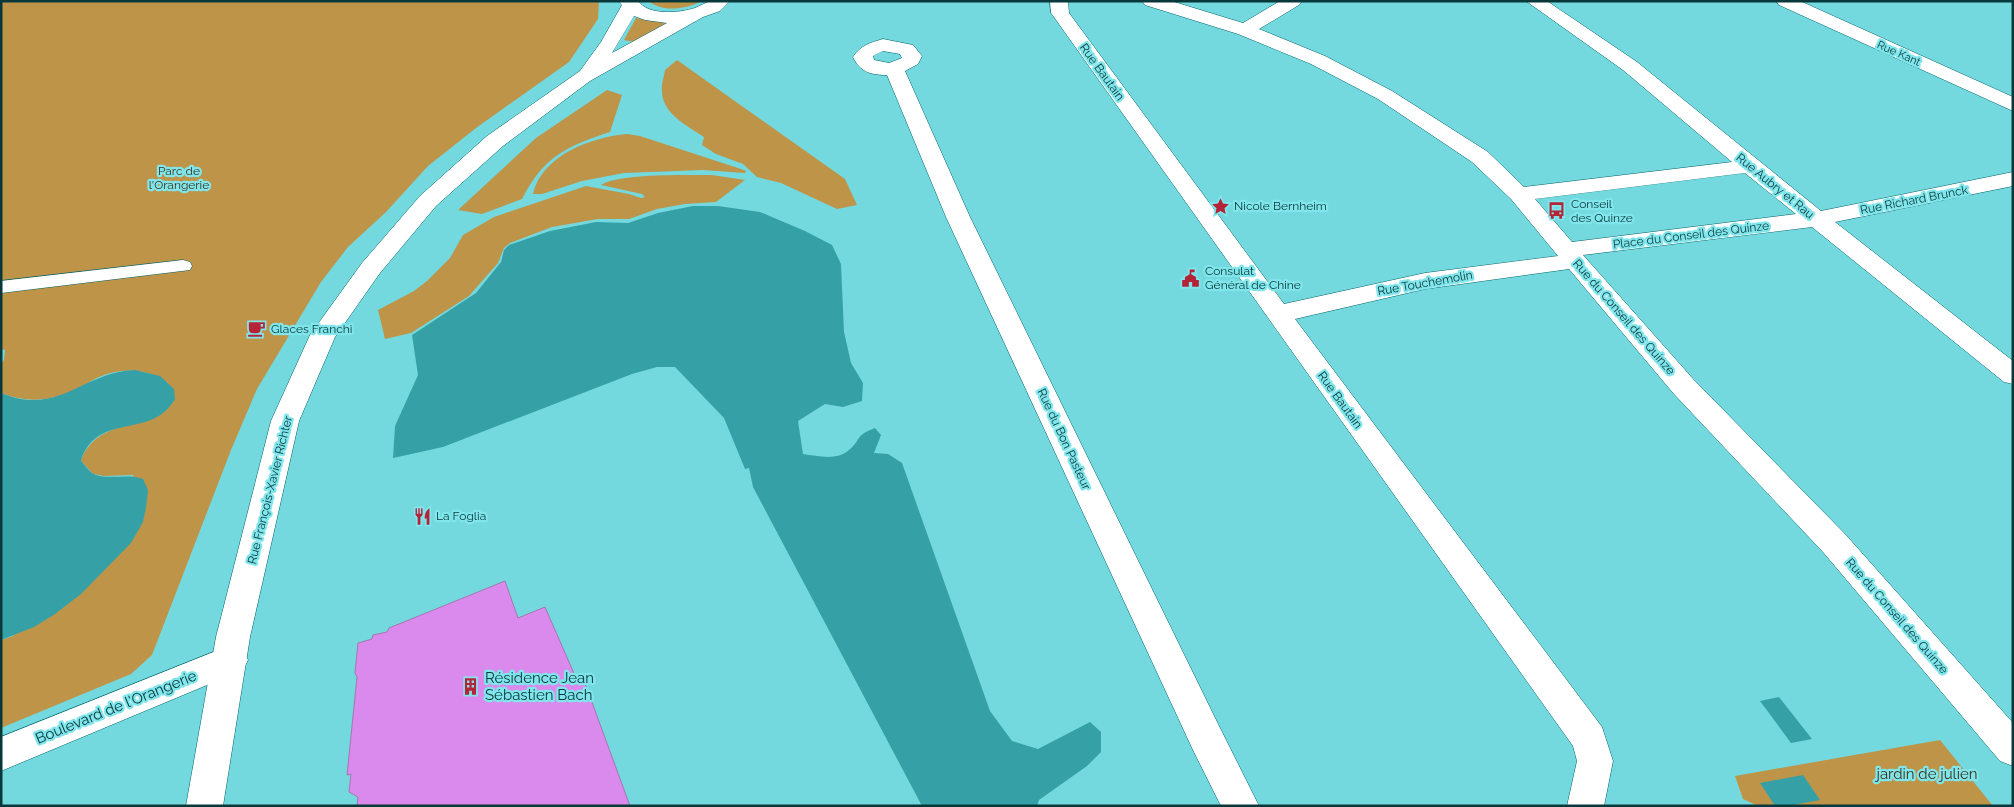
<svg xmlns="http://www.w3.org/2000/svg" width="2014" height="807" viewBox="0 0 2014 807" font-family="Raleway,sans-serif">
	<rect width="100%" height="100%" fill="#73d9df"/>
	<g fill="#be9448">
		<path d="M1 1H599L598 19 569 62 476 128 428 166 386 212 348 247 321 282 257 389 231 450 152 655 131 674 1 728V640L13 636 134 475 104 476 93 474 81 461C89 435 115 427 138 423L168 383C148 368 121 367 99 377 88 382 79 389 68 393 46 402 23 402 1 393V365L4 360 5 350 1 349Z"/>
		<path d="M649 1H702C687 9 662 13 649 1Z"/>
		<polygon points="636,18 668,23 634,42 624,40"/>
		<path d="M677 60 845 179 857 205 837 209 781 183 757 177 743 164 716 154 702 145 704 137C688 126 662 114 662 91 661 84 664 77 665 70Z"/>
		<path d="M607 90 622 95 610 132C567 146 543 157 522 199L482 214 458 210 536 138Z"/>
		<path d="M627 134 640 136 741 169 746 171 745 173 703 170 624 173 582 181 542 194H533C542 155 592 137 627 134Z"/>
		<path d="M712 175 745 180 716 202 685 204 657 209 629 219H598L552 227 510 243 504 248 498 263 469 296 411 333 385 339 378 310 414 291 427 281 450 258 463 235 494 217 586 186 629 194 641 198 645 197 642 194 601 185C618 173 689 175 712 175Z"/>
		<polygon points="1940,740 1993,806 1758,806 1743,799 1735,776"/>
	</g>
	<g fill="#35a1a7">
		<path d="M693 206H718L760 212 805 231 832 245 841 264 844 332 851 363 863 383 862 401 843 407 825 404 798 421 803 454C818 456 837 461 849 450 862 439 854 436 875 428L881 435 874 453 888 454 902 463 990 711 1012 741 1038 749 1090 722 1101 732V752L1087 766 1039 800 1037 806H922L753 487 749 468 745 469 724 418 675 367H657L632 374 443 447 393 458 395 426 418 375 412 335 476 293 501 262 504 250 509 245 550 231 596 222 628 223 658 213Z"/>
		<path d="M135 370 160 376 174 389 175 399C170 407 164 414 155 418 129 431 93 422 81 461 84 464 88 470 92 473 103 481 128 473 143 479L148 490 146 508 143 522 131 543 81 594 55 614 34 627 1 640V393C59 417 82 372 135 370Z"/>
		<polygon points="1779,697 1812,739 1791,743 1760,701"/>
		<polygon points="1803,775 1820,800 1788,806 1775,806 1760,783"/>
	</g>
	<polygon fill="#da8aec" stroke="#a477ae" points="505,581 518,618 545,607 576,678 582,675 630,806 357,806 358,797 349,792 351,774 347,775 357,677 355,673 358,643 372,639 373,635 387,632 389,628"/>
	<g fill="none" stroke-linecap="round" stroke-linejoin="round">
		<defs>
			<polygon id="pedestrian" points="183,260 190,262 192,266 190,270 1,293 1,281"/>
			<g id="minor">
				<path d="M1050 1H1068L1069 13 1284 304 1425 273 1558 256 1511 199 1472 162 1378 99 1311 64 1238 34 1145 5 1142 1H1171L1243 23 1280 1H1302L1299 5 1259 29 1325 56 1392 91 1488 152 1524 187 1732 162 1623 70 1526 1H1547L1637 62 1821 211 2013 172V186L1835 222 2013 361V384L2004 382 1812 227 1583 255 1694 380 1845 534 2013 723V766L2000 761 1823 552 1674 394 1569 269 1425 289 1295 319 1602 727 1613 761 1604 806H1567L1577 761 1573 746 1054 17 1051 13ZM1745 173 1796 214 1572 242 1535 199Z"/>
				<polygon points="1776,1 1800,1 2013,97 2013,111 1779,5"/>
				<path d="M883 39 913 45 922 56 918 64 905 71 970 217 1219 726 1259 806H1221L1193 750 946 217 887 75C871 75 860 72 853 57 861 45 870 43 883 39ZM883 51 900 54 902 58 889 63 874 60 873 56Z"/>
				<polygon points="231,645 243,650 248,660 243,670 1,771 1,737"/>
			</g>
			<path id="tertiary" d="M619 1H638C649 16 679 13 695 8 700 6 705 3 710 1 715 0 724 1 730 1L720 11 703 17 590 81 503 146 436 206 380 273 335 337 299 421 250 637 223 806H186L216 637 271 421 310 335 362 263 420 196 487 136 580 71 601 42 622 5ZM634 16 645 20 667 23 612 53Z"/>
		</defs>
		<use href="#pedestrian" stroke="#026368" stroke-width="1"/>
		<use href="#minor" stroke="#026368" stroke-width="1"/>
		<use href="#tertiary" stroke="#026368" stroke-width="1"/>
		<use href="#pedestrian" fill="#fff" fill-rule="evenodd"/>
		<use href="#minor" fill="#fff" fill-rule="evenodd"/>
		<use href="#tertiary" fill="#fff" fill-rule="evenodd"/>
	</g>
	<defs>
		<symbol id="sight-bare" viewBox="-9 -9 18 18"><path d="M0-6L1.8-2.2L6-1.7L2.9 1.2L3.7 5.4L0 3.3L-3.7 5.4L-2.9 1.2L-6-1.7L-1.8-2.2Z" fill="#b52337" stroke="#80e6ec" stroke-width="2.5" paint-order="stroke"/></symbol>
		<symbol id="bus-bare" viewBox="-9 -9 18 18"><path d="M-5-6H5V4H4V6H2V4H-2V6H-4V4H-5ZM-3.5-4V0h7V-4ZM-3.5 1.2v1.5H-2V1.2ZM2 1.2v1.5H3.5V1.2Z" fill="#b52337" stroke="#80e6ec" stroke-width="2.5" paint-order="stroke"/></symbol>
		<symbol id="civic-bare" viewBox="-9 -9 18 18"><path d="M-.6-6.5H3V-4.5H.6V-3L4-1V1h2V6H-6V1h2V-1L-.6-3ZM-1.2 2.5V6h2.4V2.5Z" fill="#b52337" stroke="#80e6ec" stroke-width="2.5" paint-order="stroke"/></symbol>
		<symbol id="cafe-bare" viewBox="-9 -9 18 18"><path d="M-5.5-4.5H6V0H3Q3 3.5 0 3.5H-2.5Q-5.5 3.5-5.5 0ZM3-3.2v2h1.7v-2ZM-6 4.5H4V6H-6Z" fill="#b52337" stroke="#80e6ec" stroke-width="2.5" paint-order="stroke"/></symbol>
		<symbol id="restaurant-bare" viewBox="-9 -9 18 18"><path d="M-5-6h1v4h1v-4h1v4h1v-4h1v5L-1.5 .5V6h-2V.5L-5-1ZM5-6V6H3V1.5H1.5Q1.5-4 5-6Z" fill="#b52337" stroke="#80e6ec" stroke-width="2.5" paint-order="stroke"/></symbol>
		<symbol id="building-bare" viewBox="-9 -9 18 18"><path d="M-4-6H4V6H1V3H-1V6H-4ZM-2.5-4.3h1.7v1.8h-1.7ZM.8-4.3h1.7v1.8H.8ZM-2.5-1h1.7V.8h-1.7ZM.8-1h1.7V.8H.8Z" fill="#b52337" stroke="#80e6ec" stroke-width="2.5" paint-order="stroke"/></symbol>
	</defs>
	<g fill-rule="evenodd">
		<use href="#sight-bare" x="1208" y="194" width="25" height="25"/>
		<use href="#bus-bare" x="1544" y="198" width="25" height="25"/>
		<use href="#civic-bare" x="1178" y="266" width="25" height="25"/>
		<use href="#cafe-bare" x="244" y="316" width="25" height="25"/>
		<use href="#restaurant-bare" x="410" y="504" width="25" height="25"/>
		<use href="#building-bare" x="458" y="674" width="25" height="25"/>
	</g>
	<g text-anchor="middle" stroke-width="4.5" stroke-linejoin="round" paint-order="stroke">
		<g font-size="11" fill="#08383a" stroke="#80e6ec">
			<text transform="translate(1899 53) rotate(24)" y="4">Rue Kant</text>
		</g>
		<g font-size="12" fill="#08383a" stroke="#80e6ec">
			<text transform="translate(1102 72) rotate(54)" y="4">Rue Bautain</text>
			<text transform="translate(1775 186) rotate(39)" y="4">Rue Aubry et Rau</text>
			<text transform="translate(1914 200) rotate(-11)" y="4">Rue Richard Brunck</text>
			<text transform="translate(1691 235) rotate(-7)" y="4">Place du Conseil des Quinze</text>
			<text transform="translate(1425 283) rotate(-10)" y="4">Rue Touchemolin</text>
			<text transform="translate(1624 317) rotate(49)" y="4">Rue du Conseil des Quinze</text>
			<text transform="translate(1340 400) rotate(54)" y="4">Rue Bautain</text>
			<text transform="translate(1064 439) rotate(65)" y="4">Rue du Bon Pasteur</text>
			<text transform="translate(270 490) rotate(-76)" y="4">Rue François-Xavier Richter</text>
			<text transform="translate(1897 616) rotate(49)" y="4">Rue du Conseil des Quinze</text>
		</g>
		<g font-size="12" fill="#3d311c" stroke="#80e6ec">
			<text x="179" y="175">Parc de<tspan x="179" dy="14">l'Orangerie</tspan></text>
		</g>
		<g font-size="12" fill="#08383a" stroke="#80e6ec" text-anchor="start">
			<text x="1571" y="208">Conseil<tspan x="1571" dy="14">des Quinze</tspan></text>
			<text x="1234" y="210">Nicole Bernheim</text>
			<text x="1205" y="275">Consulat<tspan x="1205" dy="14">Général de Chine</tspan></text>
			<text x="271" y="333">Glaces Franchi</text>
			<text x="436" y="520">La Foglia</text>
		</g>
		<g font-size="15" fill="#08383a" stroke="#80e6ec" text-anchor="start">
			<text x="485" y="683">Résidence Jean<tspan x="485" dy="17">Sébastien Bach</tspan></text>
		</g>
		<g font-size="15" fill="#08383a" stroke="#80e6ec">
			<text transform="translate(116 707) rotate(-22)" y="5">Boulevard de l'Orangerie</text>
		</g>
		<g font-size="15" fill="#3d311c" stroke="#80e6ec">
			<text x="1927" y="779">jardin de julien</text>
		</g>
	</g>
	<rect width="2014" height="807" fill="none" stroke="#08383a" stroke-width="5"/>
</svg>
